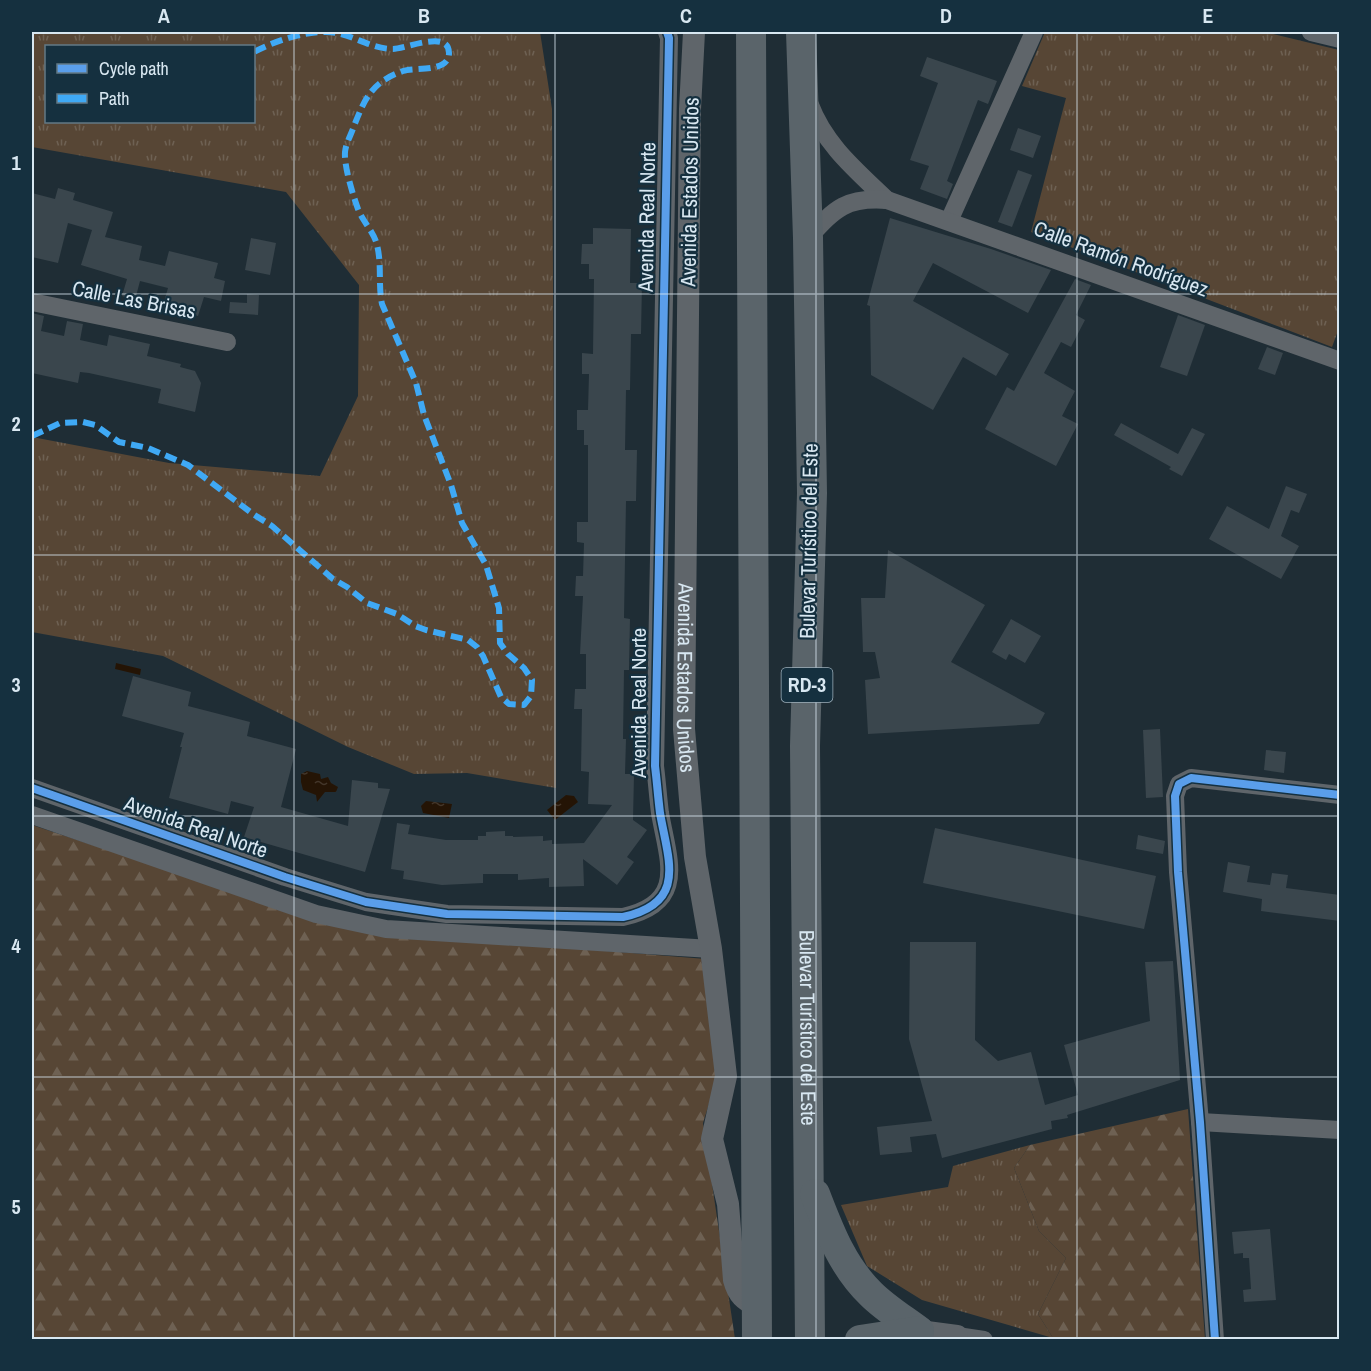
<svg xmlns="http://www.w3.org/2000/svg" width="1371" height="1371" viewBox="0 0 1371 1371" font-family="'Archivo Narrow',sans-serif">
	<defs>
		<pattern id="grass-tufts" width="24" height="20" patternUnits="userSpaceOnUse" patternTransform="scale(1.5)"><rect width="24" height="20" fill="#574635"/><path d="M3 7l-1-3M5 7V3M7 7l1-3M15 17l-1-3M17 17v-4M19 17l1-3" fill="none" stroke="#6e6153"/></pattern>
		<pattern id="forest-firs" width="22" height="20" patternUnits="userSpaceOnUse" patternTransform="scale(1.5)"><rect width="22" height="20" fill="#574635"/><path d="M5 1l3.5 6h-7zM16 11l3.5 6h-7z" fill="#6e6153"/></pattern>
		<pattern id="water-ripples" width="26" height="14" patternUnits="userSpaceOnUse" patternTransform="scale(1.5)"><rect width="26" height="14" fill="#241405"/><path d="M2 4q2-2 4 0t4 0M15 11q2-2 4 0t4 0" fill="none" stroke="#43362a"/></pattern>
	</defs>
	<rect width="100%" height="100%" fill="#1f2d35"/>
	<g fill="url(#grass-tufts)" fill-rule="evenodd">
		<path d="M32 32H540L552 109 556 788 467 773 414 774 348 747 163 656 32 632V437L169 463 320 476 358 396 359 285 286 192 32 147ZM46 46H254V122H46Z"/>
		<polygon points="1045,32 1265,32 1339,50 1340,325 1332,347 1031,232 1066,98 1022,86"/>
		<polygon points="1030,1145 1014,1168 1039,1231 1066,1258 1038,1314 1053,1338 922,1300 867,1266 841,1205 948,1187 953,1166"/>
	</g>
	<g fill="url(#forest-firs)">
		<polygon points="32,825 189,877 379,936 531,945 706,959 717,1078 703,1123 735,1339 32,1340"/>
		<polygon points="1188,1109 1205,1339 1053,1338 1038,1314 1066,1258 1039,1231 1014,1168 1030,1145"/>
	</g>
	<g fill="url(#water-ripples)">
		<polygon points="116,663 141,669 140,675 115,669"/>
		<polygon points="307,771 320,774 321,779 328,777 331,783 338,787 336,792 325,792 317,802 316,795 303,790 301,782 301,774"/>
		<polygon points="566,795 574,796 578,802 555,820 547,810"/>
		<polygon points="426,801 452,804 449,818 423,813 421,806"/>
	</g>
	<g fill="#3a464d">
		<polygon points="927,57 997,81 988,104 978,100 947,181 953,184 947,199 920,189 929,166 910,160 938,83 920,76"/>
		<polygon points="1018,128 1041,136 1033,158 1010,150"/>
		<polygon points="1018,170 1032,175 1012,227 998,222"/>
		<polygon points="58,188 75,193 73,200 113,212 105,237 142,246 139,260 165,266 169,251 218,263 214,278 225,281 221,301 204,297 198,316 163,305 168,288 140,281 135,300 122,296 127,279 81,265 92,230 68,223 58,263 32,257 32,193 55,199"/>
		<polygon points="890,218 991,249 1051,270 1028,313 933,263 913,301 1009,354 996,376 963,357 933,410 871,375 870,306 867,305"/>
		<polygon points="593,228 631,229 630,283 642,283 641,334 631,334 630,390 626,390 625,450 637,450 636,501 626,501 624,618 630,619 629,670 624,670 623,739 626,739 625,774 634,774 633,820 647,830 627,857 634,862 617,885 583,859 584,886 549,887 549,878 518,880 518,874 483,874 483,883 442,885 403,879 404,871 391,869 397,823 410,825 408,834 446,840 478,840 478,836 486,836 486,832 505,831 505,836 513,836 513,837 543,836 543,841 552,840 552,844 584,843 612,805 588,804 589,772 581,771 582,709 574,709 575,689 586,689 586,654 580,654 583,596 575,596 576,576 583,576 584,543 577,542 577,522 588,522 588,445 584,445 584,430 577,430 577,410 588,410 589,374 582,374 582,353 593,354 594,279 589,279 589,264 581,264 582,244 593,244"/>
		<polygon points="251,238 276,243 270,275 245,270"/>
		<polygon points="1075,279 1091,285 1076,315 1085,320 1071,347 1061,342 1044,373 1075,391 1062,416 1078,424 1056,466 985,429 1007,387 1014,391"/>
		<polygon points="247,294 259,295 258,315 229,313 230,302 247,303"/>
		<polygon points="32,313 44,316 41,331 64,336 67,321 83,324 80,340 107,346 109,335 150,344 147,356 181,364 180,367 195,371 201,383 195,412 158,403 161,389 89,373 80,372 78,383 32,373"/>
		<polygon points="1178,315 1205,325 1187,376 1160,367"/>
		<polygon points="1267,347 1283,353 1275,375 1258,369"/>
		<polygon points="1121,423 1178,454 1192,428 1205,434 1182,476 1169,469 1171,467 1114,435"/>
		<polygon points="1286,486 1307,494 1299,513 1291,510 1281,536 1299,546 1281,579 1209,539 1227,506 1269,529"/>
		<polygon points="888,550 985,605 951,662 1045,713 1039,724 868,734 865,680 880,678 875,652 863,652 861,598 885,598"/>
		<polygon points="1011,619 1041,636 1025,663 1009,654 1006,660 992,652"/>
		<polygon points="133,676 191,692 188,706 250,722 247,736 296,749 281,807 348,826 352,780 378,783 378,788 390,789 365,872 244,837 254,807 231,801 228,814 169,798 182,747 180,747 184,733 122,716"/>
		<polygon points="1160,729 1163,797 1146,798 1143,730"/>
		<polygon points="1266,750 1286,752 1284,773 1264,770"/>
		<polygon points="935,828 1156,876 1144,929 923,883"/>
		<polygon points="1138,835 1165,841 1163,854 1136,849"/>
		<polygon points="1228,862 1250,866 1247,882 1270,885 1272,873 1288,875 1286,888 1340,895 1340,921 1261,911 1262,899 1223,892"/>
		<polygon points="910,942 976,942 975,1040 998,1061 1031,1052 1045,1105 1078,1095 1064,1045 1150,1021 1145,962 1173,961 1180,1080 1067,1115 1068,1118 1051,1121 1052,1129 942,1158 936,1134 910,1137 912,1152 880,1155 877,1127 932,1121 909,1039"/>
		<polygon points="1270,1229 1276,1300 1244,1302 1243,1290 1251,1289 1249,1258 1243,1258 1243,1253 1234,1254 1232,1232"/>
	</g>
	<g fill="none" stroke-linecap="round" stroke-linejoin="round">
		<g stroke="#5f656a" stroke-width="18">
			<polyline points="1311,32 1340,39"/>
			<path d="M810 105C825 145 857 171 887 200"/>
			<polyline points="949,221 1034,32"/>
			<path d="M808 238C835 209 845 197 887 200L1340 361"/>
			<polyline points="32,302 227,342"/>
			<path d="M32 788 285 877 366 902 447 914 623 917C688 903 668 860 660 813 658 797 657 782 655 766L669 38 667 32"/>
			<polyline points="32,815 316,914 386,929 711,949"/>
			<polyline points="1200,1122 1340,1130"/>
			<polyline points="957,1336 984,1340"/>
			<polyline points="1215,1340 1200,1122 1178,872 1175,796 1179,784 1191,778 1340,795"/>
		</g>
		<g stroke="#5f656a" stroke-width="22">
			<path id="s1" d="M694 32 690 109 684 729 695 857 711 949 726 1076 712 1139 728 1204 734 1280C738 1295 744 1300 758 1307"/>
			<polyline points="919,1331 957,1336 955,1340"/>
		</g>
		<g stroke="#5a646a" stroke-width="30">
			<polyline points="751,32 757,1340"/>
			<path id="s2" d="M801 32 808 238 812 493 805 746 810 1340"/>
			<path d="M815 1194C829 1230 842 1266 871 1294 885 1308 903 1319 919 1331"/>
			<polyline points="860,1340 919,1331"/>
		</g>
		<path stroke="#3fa9f5" stroke-width="6" stroke-dasharray="12 6" stroke-linecap="butt" d="M32 436 60 423 83 422 95 425 119 442 148 448 188 465 253 514 272 526 333 579 347 587 367 603 397 614 415 626 426 630 468 640 477 647 483 656 501 697 509 704 524 705 531 696 532 680 524 668 508 654 500 643 499 608 486 565 462 523 451 485 424 415 416 383 382 304C378 285 382 265 377 245 374 232 363 222 358 209 353 195 344 167 345 152 346 143 351 135 354 126 365 98 372 82 403 71 415 67 449 73 449 53 449 29 406 49 393 49 373 49 356 37 337 33 328 31 314 32 305 34 288 37 269 44 254 52"/>
		<defs>
			<g id="cycleway">
				<path d="M32 788 285 877 366 902 447 914 623 917C688 903 668 860 660 813 658 797 657 782 655 766L669 38 667 32"/>
				<polyline points="1215,1340 1200,1122 1178,872 1175,796 1179,784 1191,778 1340,795"/>
			</g>
		</defs>
		<use href="#cycleway" stroke="#15303f" stroke-width="11"/>
		<use href="#cycleway" stroke="#5a9eea" stroke-width="8"/>
	</g>
	<path fill="none" stroke="#d8e7f1" stroke-width="1.5" stroke-opacity="0.55" d="M294 32V1340M555 32V1340M816 32V1340M1077 32V1340M32 294H1340M32 555H1340M32 816H1340M32 1077H1340"/>
	<g text-anchor="middle" stroke-width="4.5" stroke-linejoin="round" paint-order="stroke">
		<rect fill="#15303f" stroke="#9eb0bc" stroke-width="1.5" x="781.5" y="668" width="51" height="34" rx="4.5"/>
		<g font-size="20" font-weight="bold" fill="#d8e7f1">
			<text x="807" y="692">RD-3</text>
		</g>
		<g font-size="21" fill="#d8e7f1" stroke="#15303f">
			<text transform="translate(690 192) rotate(-89)" y="7">Avenida Estados Unidos</text>
			<text transform="translate(647 217) rotate(-89)" y="7">Avenida Real Norte</text>
			<text transform="translate(1121 259) rotate(20)" y="7">Calle Ramón Rodríguez</text>
			<text transform="translate(134 300) rotate(11)" y="7">Calle Las Brisas</text>
			<text transform="translate(809 541) rotate(-89)" y="7">Bulevar Turístico del Este</text>
			<text dy="7" stroke="none"><textPath href="#s1" startOffset="646">Avenida Estados Unidos</textPath></text>
			<text transform="translate(639 703) rotate(-90)" y="7">Avenida Real Norte</text>
			<text transform="translate(196 827) rotate(19)" y="7">Avenida Real Norte</text>
			<text dy="7" stroke="none"><textPath href="#s2" startOffset="996">Bulevar Turístico del Este</textPath></text>
		</g>
	</g>
	<rect width="1371" height="1371" fill="none" stroke="#15303f" stroke-width="66"/>
	<rect x="45" y="45" width="210" height="78" fill="#15303f" stroke="#637986" stroke-width="1.5"/>
	<rect x="57" y="64" width="30" height="9" fill="#5a9eea" stroke="#637986" stroke-width="1.5"/>
	<text x="99" y="75" font-size="18" fill="#d8e7f1">Cycle path</text>
	<rect x="57" y="94" width="30" height="9" fill="#3fa9f5" stroke="#637986" stroke-width="1.5"/>
	<text x="99" y="105" font-size="18" fill="#d8e7f1">Path</text>
	<rect x="33" y="33" width="1305" height="1305" fill="none" stroke="#d8e7f1" stroke-width="2"/>
	<g font-size="20" text-anchor="middle" font-weight="bold" fill="#d8e7f1">
		<text x="164" y="23">A</text>
		<text x="424" y="23">B</text>
		<text x="686" y="23">C</text>
		<text x="946" y="23">D</text>
		<text x="1208" y="23">E</text>
		<text x="16" y="170">1</text>
		<text x="16" y="431">2</text>
		<text x="16" y="692">3</text>
		<text x="16" y="953">4</text>
		<text x="16" y="1214">5</text>
	</g>
</svg>
